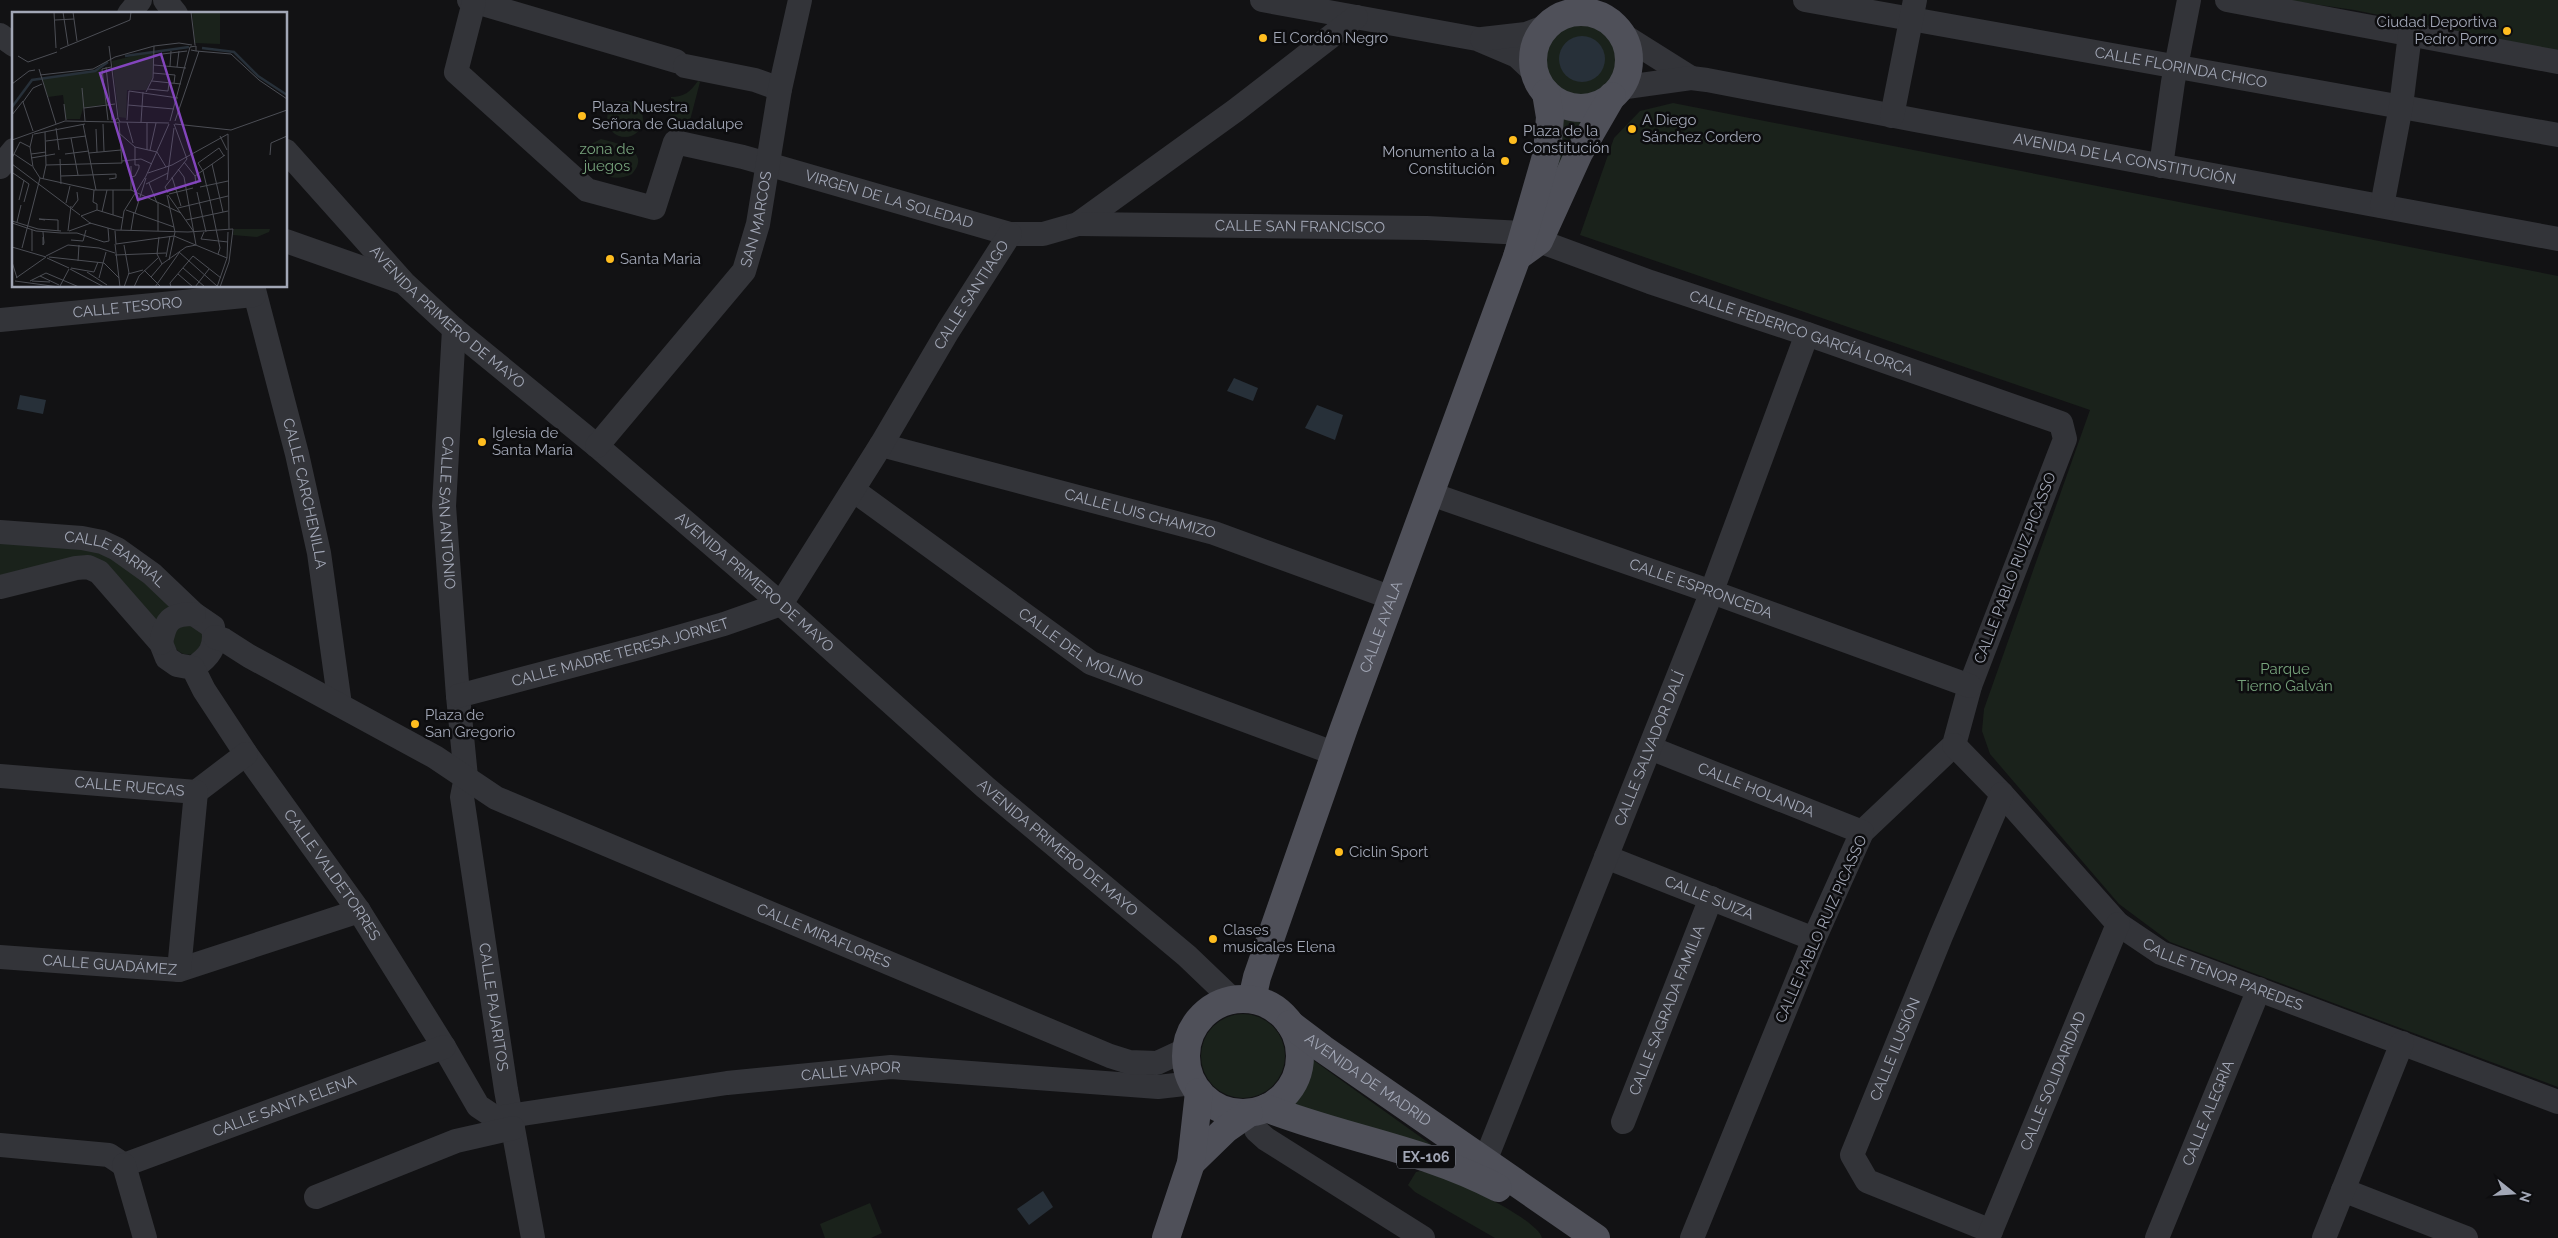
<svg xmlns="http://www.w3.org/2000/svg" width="2558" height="1238" viewBox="0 0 2558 1238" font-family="Raleway,sans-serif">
	<rect width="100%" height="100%" fill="#121214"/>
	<g fill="#1a221b">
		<polygon points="2286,0 2558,0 2558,51 2354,10"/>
		<circle cx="1583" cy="60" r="39"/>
		<path d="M698 81 700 82 688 128 670 123 671 97C684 97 690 92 698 81Z"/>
		<circle cx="625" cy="119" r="18"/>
		<polygon points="1673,103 2558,276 2558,1087 2170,942 2119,904 1990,754 1982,731 1984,709 2090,410 1580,235 1614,138 1640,111"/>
		<polygon points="1562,119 1585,123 1569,157 1553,173"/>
		<path d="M601 139C617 143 653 151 632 174 615 183 598 175 587 160L591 144Z"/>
		<polygon points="0,538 75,544 114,557 175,606 158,623 107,574 0,582"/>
		<path d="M180 624 199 625 205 640 196 654C174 659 167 639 180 624Z"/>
		<circle cx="1243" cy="1056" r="42"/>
		<path d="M1306 1055 1433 1146 1279 1106C1299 1095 1305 1078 1306 1055Z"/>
		<path d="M1420 1171C1428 1173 1436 1174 1443 1177 1462 1184 1538 1220 1542 1238H1495L1415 1192 1408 1185 1416 1172Z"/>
		<polygon points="870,1203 882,1233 871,1238 825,1238 820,1224"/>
	</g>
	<g fill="#273039">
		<circle cx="1582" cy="59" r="23"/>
		<polygon points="1234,378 1258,388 1253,401 1227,391"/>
		<polygon points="20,395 46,400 43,414 17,409"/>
		<polygon points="1317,405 1343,415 1335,440 1305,428"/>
		<polygon points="1043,1191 1053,1207 1029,1225 1017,1209"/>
	</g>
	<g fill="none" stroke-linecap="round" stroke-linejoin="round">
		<g stroke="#333439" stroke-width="24">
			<polyline points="165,0 176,14"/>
			<polyline points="469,0 676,61"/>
			<polyline points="1262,0 1477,39 1517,56 1534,72"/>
			<path id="s1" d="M1805 0 2558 135"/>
			<polyline points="2227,0 2558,62"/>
			<path id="s2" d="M474 2 456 72 587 190 654 208 675 142 743 157 1010 234H1043L1078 224 1236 110 1356 17"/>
			<polyline points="129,14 140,0"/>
			<polyline points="1621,34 1691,78"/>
			<polyline points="0,35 14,45"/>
			<polyline points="1482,39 1526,34 1547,26"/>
			<polyline points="685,66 755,80 780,89"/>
			<path id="s3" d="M1619 88 1691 78 1707 80 1915 120 2558 239"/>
			<polyline points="1892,116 1915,0"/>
			<path id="s4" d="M286 151 404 283 454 329 597 446 781 604 985 787 1187 956 1233 1000"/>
			<polyline points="2161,166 2173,82 2189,0"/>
			<polyline points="0,167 14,150"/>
			<polyline points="2382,206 2401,106 2410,34"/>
			<path id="s5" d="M1078 224 1427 228 1523 233"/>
			<polyline points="286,241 402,282"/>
			<path id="s6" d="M1539 241 1650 282 1807 334 2061 423 2065 439 1970 686 1954 745 1862 832 1814 939 1692 1238"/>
			<path id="s7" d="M253 286 297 454 319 553 340 705"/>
			<path id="s8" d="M0 320 254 295"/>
			<path id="s9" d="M454 329 444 506 458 696 466 777 462 797 506 1090 533 1238"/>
			<path id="s10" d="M881 445 1214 533 1392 598"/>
			<path id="s11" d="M597 446 744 271 758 224 780 89 800 0"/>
			<path id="s12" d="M853 490 1091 663 1336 754"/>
			<path id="s13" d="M1431 494 1712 592 1970 686"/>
			<path id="s14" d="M0 532 82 538 102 542 117 549 152 574 194 614 213 627C217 648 209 657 193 668"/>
			<path id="s15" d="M0 587 76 568 88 567 99 572 161 643 167 658 177 665 193 668 204 690 246 754 359 911 444 1047 478 1106 496 1118 727 1083 891 1067 1158 1087 1193 1083"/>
			<path id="s16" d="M215 637 224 640 249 656 435 757 496 798 1110 1056 1129 1062 1157 1063 1187 1049"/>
			<path d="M161 643C165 621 170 614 194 614"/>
			<path id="s17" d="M458 696 643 647 724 624 781 604 881 445 948 331 1010 234"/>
			<path id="s18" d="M1954 745 2002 794 2118 924 2161 953 2558 1102"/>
			<path id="s19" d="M1650 748 1862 832"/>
			<path id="s20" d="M0 776 196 792 246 754"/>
			<path id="s21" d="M1606 857 1814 939"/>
			<path id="s22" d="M0 957 179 970 359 911"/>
			<polyline points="179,970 196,792"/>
			<polyline points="1252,1112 1256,1130 1266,1139 1423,1238"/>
			<path id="s23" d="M1623 1122 1711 898"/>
			<polyline points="0,1145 109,1155 124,1165"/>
			<path id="s24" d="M1485 1161 1707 604 1807 334"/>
			<path id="s25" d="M124 1165 444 1047"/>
			<polyline points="124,1165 145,1238"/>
			<polyline points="2343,1190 2466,1238"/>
			<polyline points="316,1197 456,1141 513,1128"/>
			<path id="s26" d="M1991 1231 1867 1181 1852 1155 1941 936 2002 794"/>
			<path id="s27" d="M1988 1238 2118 924"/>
			<path id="s28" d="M2157 1238 2259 989"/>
			<polyline points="2324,1238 2402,1043"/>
		</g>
		<g stroke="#4f5059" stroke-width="28">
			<circle cx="1581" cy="60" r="48"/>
			<polyline points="1517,257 1539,241 1579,153 1612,96"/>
			<path id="s29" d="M1252 999 1257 977 1344 728 1517 257 1547 153 1550 117 1546 93"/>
			<circle cx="1243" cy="1056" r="57"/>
			<path id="s30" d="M1290 1024 1323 1049 1596 1238"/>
			<path d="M1266 1108C1342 1138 1425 1149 1498 1188"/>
			<polyline points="1191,1163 1226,1129 1249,1113"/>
			<polyline points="1166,1238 1191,1163 1199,1092"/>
		</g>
	</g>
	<g fill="#ffbd1f" stroke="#0d0d0f" stroke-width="2">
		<circle cx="2507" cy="31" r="5"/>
		<circle cx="1263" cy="38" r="5"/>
		<circle cx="582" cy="116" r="5"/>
		<circle cx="1632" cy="129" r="5"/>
		<circle cx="1513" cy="140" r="5"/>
		<circle cx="1505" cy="161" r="5"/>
		<circle cx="610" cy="259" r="5"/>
		<circle cx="482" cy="442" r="5"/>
		<circle cx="415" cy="724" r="5"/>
		<circle cx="1339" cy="852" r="5"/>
		<circle cx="1213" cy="939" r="5"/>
	</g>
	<g text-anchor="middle" stroke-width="5" stroke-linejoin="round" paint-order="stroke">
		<rect fill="#0d0d0f" stroke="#757984" stroke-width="1" x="1397" y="1145.5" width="58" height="23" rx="4"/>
		<g font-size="14" font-weight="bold" fill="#a2a7b6">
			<text x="1426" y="1162">EX-106</text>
		</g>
		<g font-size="15" fill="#a2a7b6" stroke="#0d0d0f" text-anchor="start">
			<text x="2497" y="27" text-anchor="end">Ciudad Deportiva<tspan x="2497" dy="17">Pedro Porro</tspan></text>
			<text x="1273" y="43">El Cordón Negro</text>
			<text x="592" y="112">Plaza Nuestra<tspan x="592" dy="17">Señora de Guadalupe</tspan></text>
			<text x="1642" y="125">A Diego<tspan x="1642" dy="17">Sánchez Cordero</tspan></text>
			<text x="1523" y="136">Plaza de la<tspan x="1523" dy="17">Constitución</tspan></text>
			<text x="1495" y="157" text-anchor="end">Monumento a la<tspan x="1495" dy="17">Constitución</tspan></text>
			<text x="620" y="264">Santa Maria</text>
			<text x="492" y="438">Iglesia de<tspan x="492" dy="17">Santa María</tspan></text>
			<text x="425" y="720">Plaza de<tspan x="425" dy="17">San Gregorio</tspan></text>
			<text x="1349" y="857">Ciclin Sport</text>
			<text x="1223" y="935">Clases<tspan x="1223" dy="17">musicales Elena</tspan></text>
		</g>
		<g font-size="15" fill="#a2a7b6" stroke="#0d0d0f">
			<text dy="5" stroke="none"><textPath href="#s1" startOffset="382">CALLE FLORINDA CHICO</textPath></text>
			<text dy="5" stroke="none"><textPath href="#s3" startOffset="514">AVENIDA DE LA CONSTITUCIÓN</textPath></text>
			<text dy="5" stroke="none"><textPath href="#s2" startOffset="609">VIRGEN DE LA SOLEDAD</textPath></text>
			<text dy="5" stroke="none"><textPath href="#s11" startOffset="282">SAN MARCOS</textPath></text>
			<text dy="5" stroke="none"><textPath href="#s5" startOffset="222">CALLE SAN FRANCISCO</textPath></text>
			<text dy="5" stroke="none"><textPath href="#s17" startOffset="699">CALLE SANTIAGO</textPath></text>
			<text dy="5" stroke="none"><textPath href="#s8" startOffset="128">CALLE TESORO</textPath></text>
			<text dy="5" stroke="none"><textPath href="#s4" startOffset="232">AVENIDA PRIMERO DE MAYO</textPath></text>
			<text dy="5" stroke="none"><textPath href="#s6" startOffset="278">CALLE FEDERICO GARCÍA LORCA</textPath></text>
			<text dy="5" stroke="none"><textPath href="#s7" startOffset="214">CALLE CARCHENILLA</textPath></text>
			<text dy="5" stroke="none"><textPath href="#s9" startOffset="184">CALLE SAN ANTONIO</textPath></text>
			<text dy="5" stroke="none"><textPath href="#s10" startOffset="268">CALLE LUIS CHAMIZO</textPath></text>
			<text dy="5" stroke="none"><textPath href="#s14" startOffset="121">CALLE BARRIAL</textPath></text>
			<text transform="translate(2015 568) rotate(-69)" y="5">CALLE PABLO RUIZ PICASSO</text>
			<text dy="5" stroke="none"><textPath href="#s4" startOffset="638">AVENIDA PRIMERO DE MAYO</textPath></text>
			<text dy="5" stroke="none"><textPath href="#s13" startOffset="286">CALLE ESPRONCEDA</textPath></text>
			<text dy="5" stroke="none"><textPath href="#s29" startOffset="394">CALLE AYALA</textPath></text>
			<text dy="5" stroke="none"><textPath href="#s12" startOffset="278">CALLE DEL MOLINO</textPath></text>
			<text dy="5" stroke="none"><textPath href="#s17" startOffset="168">CALLE MADRE TERESA JORNET</textPath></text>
			<text dy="5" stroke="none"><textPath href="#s24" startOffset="444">CALLE SALVADOR DALÍ</textPath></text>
			<text dy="5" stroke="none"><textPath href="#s20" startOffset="130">CALLE RUECAS</textPath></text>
			<text dy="5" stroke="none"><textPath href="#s19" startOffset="114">CALLE HOLANDA</textPath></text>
			<text dy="5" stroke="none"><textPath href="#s4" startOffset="1041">AVENIDA PRIMERO DE MAYO</textPath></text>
			<text dy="5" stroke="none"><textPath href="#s15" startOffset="491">CALLE VALDETORRES</textPath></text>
			<text dy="5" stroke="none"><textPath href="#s21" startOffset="111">CALLE SUIZA</textPath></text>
			<text transform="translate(1821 929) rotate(-66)" y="5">CALLE PABLO RUIZ PICASSO</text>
			<text dy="5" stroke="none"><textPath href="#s16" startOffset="680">CALLE MIRAFLORES</textPath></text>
			<text dy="5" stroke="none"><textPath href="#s22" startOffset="110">CALLE GUADÁMEZ</textPath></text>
			<text dy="5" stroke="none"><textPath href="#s18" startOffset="360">CALLE TENOR PAREDES</textPath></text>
			<text dy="5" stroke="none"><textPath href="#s9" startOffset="682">CALLE PAJARITOS</textPath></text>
			<text dy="5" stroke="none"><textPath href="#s23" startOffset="120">CALLE SAGRADA FAMILIA</textPath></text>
			<text dy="5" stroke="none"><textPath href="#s26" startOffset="278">CALLE ILUSIÓN</textPath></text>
			<text dy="5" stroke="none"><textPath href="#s15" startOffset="1144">CALLE VAPOR</textPath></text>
			<text dy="5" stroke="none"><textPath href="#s30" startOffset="96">AVENIDA DE MADRID</textPath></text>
			<text dy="5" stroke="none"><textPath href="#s27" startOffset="170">CALLE SOLIDARIDAD</textPath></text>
			<text dy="5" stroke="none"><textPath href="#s25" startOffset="171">CALLE SANTA ELENA</textPath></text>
			<text dy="5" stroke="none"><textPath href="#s28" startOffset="135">CALLE ALEGRÍA</textPath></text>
		</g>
		<g font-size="15" fill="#77a37c" stroke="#0d0d0f">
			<text x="607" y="154">zona de<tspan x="607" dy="17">juegos</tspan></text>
			<text x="2285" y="674">Parque<tspan x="2285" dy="17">Tierno Galván</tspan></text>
		</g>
	</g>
	<g transform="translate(12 12)">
		<rect width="275" height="275" fill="#121214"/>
		<path d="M180 0H208V32L183 31ZM142 39 140 66 134 78H115L114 106 107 105 100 49ZM90 57 94 92 71 96 68 107H54L51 83 36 85 30 67ZM222 217H258L257 220 245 225 221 223Z" fill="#1a221b"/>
		<path fill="none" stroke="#273039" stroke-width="2.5" d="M190 36 222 40 246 64 275 83M113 44 177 35M0 95 20 68 83 59 96 50"/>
		<path fill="none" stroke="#4c4e55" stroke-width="1" d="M42 0 44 36M51 0 56 33M61 0 65 29M179 0 183 33M43 8 62 7M97 34 106 106M48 37 118 8 119 0M184 39 219 42 247 68 275 87M142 43 175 39M6 44 16 50 45 40M142 53 174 56M158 54 159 39M94 55 100 108M165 55 167 39M27 57 44 112M141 61 163 63 162 71M28 63 81 57 103 45 142 34 167 31 180 33M140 69 169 72M0 72 17 59 23 58M70 76 73 109M136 77 156 79 157 71M134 80 141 66 142 34M52 92 54 108M116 93 162 97M72 96 103 92M0 103 11 89M106 106 108 110 104 111 103 108ZM96 108 90 57 99 55M115 108 117 79 166 86M158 109 178 35 184 34V39L179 38M163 109 187 39M108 110 157 111M115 110 121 131M129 110 131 80M135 111V138M71 112 84 178M91 112 92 139M163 112 219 118M44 116 47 138M84 117 85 140M219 118 275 98M21 119 11 90 21 76 30 72M107 121 123 135V153H127V156L123 164 119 165M21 122 18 135 21 155 28 166M22 122 73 112M208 124 215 138M59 126 66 163M0 128 53 109 103 110M34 129 74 124M123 135 145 140 154 155M138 138 144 111M77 141 109 138M2 142 20 154M19 142 34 140M53 142 77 139M258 143 259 131 275 124M0 146 8 130 18 135M19 146 43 142M48 147 49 172M110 149 129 147 140 152M172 150 183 164 184 172M0 152 68 203M200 152 211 200M34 153 110 151 107 111M166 157 172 165 184 233M1 161 17 172 12 190M136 161 160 153 216 122 217 217M49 164 104 162V166L97 167M183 164 213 143M160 165 169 194M28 166 82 178H119L169 201M31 167 34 153 33 120M155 168 162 116M137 171 145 191M134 172 156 161M188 175 216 169M82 178 81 190 85 192V198M119 178V154M185 180 194 220M156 181 153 175 175 147 162 112M157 182 181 176M155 183 163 220 157 248M156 183 182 220M7 188 12 168M54 191 58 174M60 196 66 188 65 180M166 196 216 184M114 198 162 215M90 200 95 178M123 201 134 166M101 203V178M69 204 78 211 103 218 176 220 221 217 217 250 208 275M69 204 85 198 111 206M33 208 27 207 46 208V219M174 208 216 199M0 209 26 217 49 219M5 210 9 193M0 211 24 219 49 221M109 218 112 199 134 164 157 112M119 218 122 200M56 219 59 194M57 219 79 211M103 219 104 232 162 224 215 246M146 219V191M31 220 32 231 31 233V225M192 220 189 227 216 230M49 221H65L92 230M147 225 145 242 150 252M59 228 71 229 74 218M92 230 97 229 96 216M103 232 108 275M0 235 34 245M10 236 28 166M20 239V218M167 240 205 274M206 242 208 236 198 188 191 159 186 151 207 136 212 144M103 243 154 241M34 244 56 233 87 236 103 241M37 245 92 251 107 266M154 245 158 224M35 246 57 256M66 249 67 233M0 250 5 266M59 256 82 260 86 250M171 256 193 275M58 257 92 275M132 258 149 275M75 260 95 273M116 262 131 258M166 262 181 275M28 264 47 273M139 265 150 252 174 235 184 233M4 266 34 245M87 266 94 240M3 269 47 275M18 269 34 261 67 275M20 269 38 270M48 274 57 257M112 275 117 261 112 233M122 275 127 264 146 246M143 275 167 241M159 275 158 271 181 244 209 266M183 275 197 257M205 275 215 246 216 220"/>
		<path fill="#8345bd" fill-opacity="0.15" stroke="#8345bd" stroke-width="2.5" d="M149 42 188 169 126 188 88 61Z"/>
		<rect width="275" height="275" fill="none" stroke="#a2a7b6" stroke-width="2.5"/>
	</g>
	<g transform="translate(2513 1193) rotate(107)" stroke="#0d0d0f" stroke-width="4" paint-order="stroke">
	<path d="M0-4L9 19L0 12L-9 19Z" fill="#a2a7b6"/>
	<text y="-8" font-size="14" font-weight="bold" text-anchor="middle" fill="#a2a7b6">N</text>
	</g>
</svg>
